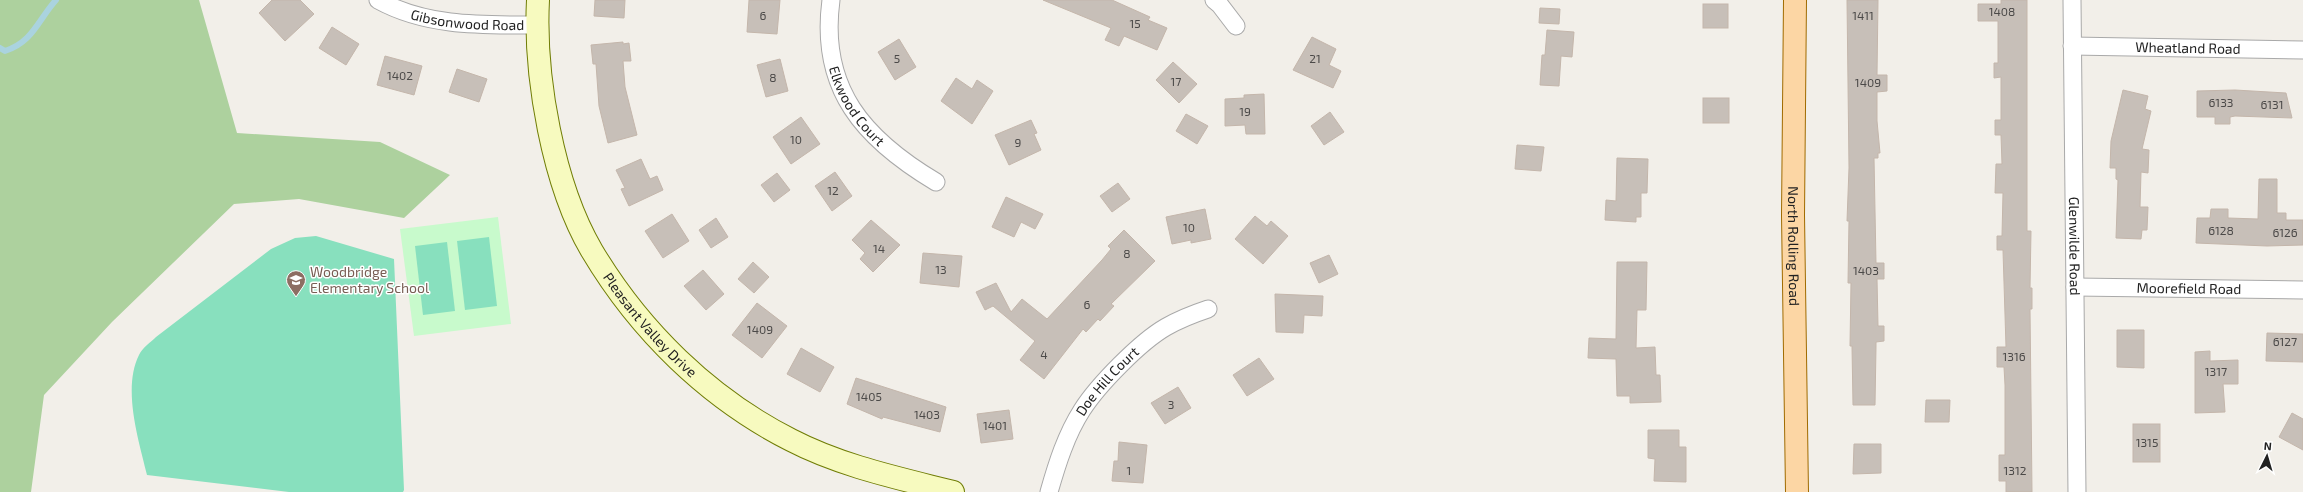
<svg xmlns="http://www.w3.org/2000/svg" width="2303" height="492" viewBox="0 0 2303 492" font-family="'Exo 2',sans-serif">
	<rect width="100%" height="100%" fill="#f2efe9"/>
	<polygon fill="#add19e" points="0,0 199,0 237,133 380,142 450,175 404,218 299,199 234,204 112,322 44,395 31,492 0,492"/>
	<polygon fill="#c8facc" points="498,217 511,324 414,336 400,229"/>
	<g fill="#88e0be">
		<path d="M316 236 394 259 404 490 403 492H289L147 475C139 441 122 389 139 355 142 348 151 342 156 337L271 249 295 238Z"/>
		<polygon points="489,237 497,306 465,310 457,241"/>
		<polygon points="447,242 455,311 423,315 415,246"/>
	</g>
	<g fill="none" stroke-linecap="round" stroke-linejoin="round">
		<path stroke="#aad3df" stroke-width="6" d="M0 48 5 51C33 42 38 20 56 0"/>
	</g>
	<g fill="#c7bfb8" stroke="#c4b6ab">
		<polygon points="272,0 300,0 314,14 285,41 259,13"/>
		<polygon points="595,0 625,0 624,18 594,16"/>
		<polygon points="749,0 780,0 777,34 747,32"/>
		<polygon points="1043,0 1112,0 1150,17 1148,20 1167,28 1157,50 1124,36 1119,46 1105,40 1111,28"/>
		<polygon points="1847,0 1878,0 1877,75 1887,75 1887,91 1877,92 1877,121 1880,153 1878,153 1878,158 1874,158 1876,263 1884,263 1884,279 1877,279 1878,326 1884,326 1884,341 1876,342 1876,346 1875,405 1853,405 1852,346 1850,346 1851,283 1848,283 1849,221 1847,221 1849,168"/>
		<polygon points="2001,0 2027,0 2027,231 2031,231 2030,288 2032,288 2032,309 2030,309 2032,492 2006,492 2006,481 1999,481 1999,455 2005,455 2005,385 2004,367 1997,367 1997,347 2006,347 2003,250 1997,250 1997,236 2002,236 2003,193 1995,193 1996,164 2002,164 2001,135 1995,135 1995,120 2001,120 2001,77 1994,78 1994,63 1998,63 1998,21 1978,21 1978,4 2001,4"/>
		<rect x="1703" y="4" width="25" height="24"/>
		<polygon points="1540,8 1560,9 1559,24 1539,23"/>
		<polygon points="332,27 359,44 346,65 319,48"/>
		<polygon points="1547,30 1574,32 1572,57 1561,56 1559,86 1540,85 1542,55 1545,55"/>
		<polygon points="1312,37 1336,49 1329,65 1341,71 1333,88 1293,70"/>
		<polygon points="899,39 916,67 895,80 878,52"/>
		<polygon points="623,42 623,44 629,43 631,61 623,61 625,87 637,135 608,143 599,106 596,64 593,64 591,45"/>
		<polygon points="385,56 422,66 414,95 377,85"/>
		<polygon points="780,59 788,91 766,97 757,65"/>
		<polygon points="1173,62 1197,84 1179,103 1156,80"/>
		<polygon points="457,69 487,79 479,102 449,92"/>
		<polygon points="956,78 972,89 977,80 993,91 972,124 941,101"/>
		<polygon points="2123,90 2148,96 2145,109 2151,111 2142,149 2149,150 2148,173 2141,172 2140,207 2148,207 2147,230 2142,230 2141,239 2116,238 2118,180 2116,179 2116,168 2110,168 2111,141"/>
		<polygon points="2235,90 2286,93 2292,118 2235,116 2230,117 2230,124 2215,124 2215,117 2197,117 2197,91"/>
		<polygon points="1264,94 1265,134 1246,134 1245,125 1225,126 1225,99 1244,98 1244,95"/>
		<rect x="1703" y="98" width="26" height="25"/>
		<polygon points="1330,112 1344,132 1324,145 1311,126"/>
		<polygon points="1186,114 1208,126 1197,144 1176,131"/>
		<polygon points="801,117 820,144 791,164 773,137"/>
		<polygon points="1031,120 1037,133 1034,134 1041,150 1009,165 995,135"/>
		<polygon points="1517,145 1544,147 1541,171 1515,169"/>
		<polygon points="1617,158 1648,159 1647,193 1641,193 1641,217 1636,217 1636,222 1605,220 1606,200 1616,201"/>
		<polygon points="641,159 650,179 657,176 663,190 629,206 621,189 625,188 616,170"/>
		<polygon points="835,172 852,196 832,211 815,186"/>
		<polygon points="777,173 790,190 774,202 761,185"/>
		<polygon points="2259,179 2277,179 2277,213 2286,213 2286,220 2303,220 2303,245 2267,246 2196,243 2197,218 2210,218 2211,209 2228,209 2228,218 2258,219"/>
		<polygon points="1118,183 1130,199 1112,212 1100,196"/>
		<polygon points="1006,197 1043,214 1035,229 1021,222 1014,237 992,227"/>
		<polygon points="1205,209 1211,239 1191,243 1191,240 1172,244 1166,217"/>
		<polygon points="672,214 689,241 663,258 645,231"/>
		<polygon points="1255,216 1267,226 1271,221 1288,236 1263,264 1235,239"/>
		<polygon points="716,218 728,237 711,248 699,230"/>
		<polygon points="871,220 900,245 873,272 860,259 865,253 852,240"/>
		<polygon points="1124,230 1155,261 1111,304 1114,306 1100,321 1098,319 1086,332 1083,329 1044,379 1020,360 1035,341 993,306 985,310 976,292 996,283 1011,312 1022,299 1047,319 1102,260 1111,249 1108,246"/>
		<polygon points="923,253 962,256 959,287 920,283"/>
		<polygon points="1329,255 1338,274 1319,283 1310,263"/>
		<polygon points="753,262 769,277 754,293 738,279"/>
		<polygon points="1617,262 1647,262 1646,310 1637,310 1636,348 1655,347 1656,375 1660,375 1661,402 1630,403 1630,396 1617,396 1616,359 1588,358 1589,338 1616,339"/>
		<polygon points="703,270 724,294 706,310 684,286"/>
		<polygon points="1275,294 1323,296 1322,316 1304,315 1303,333 1276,332"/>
		<polygon points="757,303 787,326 762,358 732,335"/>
		<polygon points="2117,330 2144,330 2144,368 2117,367"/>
		<polygon points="2267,333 2303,334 2303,362 2266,361"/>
		<polygon points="801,348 834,367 820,392 787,374"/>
		<polygon points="2210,351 2210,361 2238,360 2238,384 2223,384 2225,412 2195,413 2195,352"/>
		<polygon points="1259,358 1274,379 1247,396 1233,375"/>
		<polygon points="856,378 946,407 940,432 883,417 882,419 847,404"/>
		<polygon points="1178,387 1191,408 1165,424 1151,403"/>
		<polygon points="1926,400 1950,400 1949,422 1925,422"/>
		<polygon points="1009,410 1013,439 981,443 977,414"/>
		<polygon points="2292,413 2303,419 2303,450 2279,437"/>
		<rect x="2133" y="424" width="27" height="38"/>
		<polygon points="1648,430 1679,430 1679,447 1686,447 1686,482 1654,481 1655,459 1648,458"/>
		<polygon points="1119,442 1147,445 1143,483 1112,481 1114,461 1118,461"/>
		<polygon points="1854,444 1881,444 1881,473 1853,474"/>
	</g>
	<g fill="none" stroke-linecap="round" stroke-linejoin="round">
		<defs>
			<g id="street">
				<path id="s1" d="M378 0C427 27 482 25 537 25"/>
				<path id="s2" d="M831 0C819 89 864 139 936 182"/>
				<polyline points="1214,0 1220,5 1236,26"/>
				<path id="s3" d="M2072 0 2077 492"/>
				<path id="s4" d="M2072 46 2303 50"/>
				<path id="s5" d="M2075 287 2303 290"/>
				<path id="s6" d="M1049 492C1057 464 1066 435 1082 410 1098 385 1140 342 1166 327 1180 319 1193 314 1208 309"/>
			</g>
			<g id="secondary">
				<path id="s7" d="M538 0C534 76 553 185 592 251 639 330 708 398 791 440 841 466 898 478 953 492"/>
			</g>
			<g id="primary">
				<path id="s8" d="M1795 0 1793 215 1797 492"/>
			</g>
		</defs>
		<use href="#street" stroke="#a9a9a9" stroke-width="19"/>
		<use href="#secondary" stroke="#707d05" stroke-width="24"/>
		<use href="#primary" stroke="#a06b00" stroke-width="24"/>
		<use href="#street" stroke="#fff" stroke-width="17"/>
		<use href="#secondary" stroke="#f7fabf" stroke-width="22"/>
		<use href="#primary" stroke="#fcd6a4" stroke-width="22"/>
	</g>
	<defs>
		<symbol id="school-pin" viewBox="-11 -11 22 30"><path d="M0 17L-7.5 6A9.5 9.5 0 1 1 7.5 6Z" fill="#8d6e63" stroke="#fff"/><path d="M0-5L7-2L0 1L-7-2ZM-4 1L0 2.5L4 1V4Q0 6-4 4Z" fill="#fff"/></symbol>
	</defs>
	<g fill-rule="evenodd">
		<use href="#school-pin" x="285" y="269" width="22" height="30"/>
	</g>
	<g text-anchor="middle" stroke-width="3" stroke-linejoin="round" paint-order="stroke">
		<g font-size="12" fill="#4b4948">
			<text x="2002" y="16">1408</text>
			<text x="763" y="20">6</text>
			<text x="1863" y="20">1411</text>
			<text x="1135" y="28">15</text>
			<text x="897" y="63">5</text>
			<text x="1315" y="63">21</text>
			<text x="400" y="80">1402</text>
			<text x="773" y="82">8</text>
			<text x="1176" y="86">17</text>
			<text x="1868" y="87">1409</text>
			<text x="2221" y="107">6133</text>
			<text x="2272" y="109">6131</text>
			<text x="1245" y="116">19</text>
			<text x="796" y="144">10</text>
			<text x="1018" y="147">9</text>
			<text x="833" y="195">12</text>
			<text x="1189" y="232">10</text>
			<text x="2221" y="235">6128</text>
			<text x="2285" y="237">6126</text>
			<text x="879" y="253">14</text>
			<text x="1127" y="258">8</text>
			<text x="941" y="274">13</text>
			<text x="1866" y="275">1403</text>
			<text x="1087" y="309">6</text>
			<text x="760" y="334">1409</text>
			<text x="2285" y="346">6127</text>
			<text x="1044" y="359">4</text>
			<text x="2014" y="361">1316</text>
			<text x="2216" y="376">1317</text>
			<text x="869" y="401">1405</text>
			<text x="1171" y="409">3</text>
			<text x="927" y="419">1403</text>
			<text x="995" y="430">1401</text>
			<text x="2147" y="447">1315</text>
			<text x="1129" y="475">1</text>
			<text x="2015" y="475">1312</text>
		</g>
		<g font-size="14" fill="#222" stroke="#fff">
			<text dy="5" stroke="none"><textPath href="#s1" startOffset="93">Gibsonwood Road</textPath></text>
			<text dy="5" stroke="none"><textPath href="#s4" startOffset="116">Wheatland Road</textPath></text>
			<text dy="5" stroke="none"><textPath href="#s2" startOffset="113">Elkwood Court</textPath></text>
			<text dy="5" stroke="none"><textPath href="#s8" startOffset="246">North Rolling Road</textPath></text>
			<text dy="5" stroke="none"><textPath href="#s3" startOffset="246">Glenwilde Road</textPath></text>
			<text dy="5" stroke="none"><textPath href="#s5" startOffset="114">Moorefield Road</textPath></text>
			<text dy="5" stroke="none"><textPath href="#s7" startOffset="354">Pleasant Valley Drive</textPath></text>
			<text dy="5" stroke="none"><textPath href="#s6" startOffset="127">Doe Hill Court</textPath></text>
		</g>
		<g font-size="14" fill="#785e54" stroke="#fff" text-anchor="start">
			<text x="310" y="277">Woodbridge<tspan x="310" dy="16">Elementary School</tspan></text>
		</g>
	</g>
	<g transform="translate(2267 456) rotate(5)" stroke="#ffffff" stroke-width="3" paint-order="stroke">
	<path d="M0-3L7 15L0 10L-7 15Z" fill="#222222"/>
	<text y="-6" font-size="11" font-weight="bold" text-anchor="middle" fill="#222222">N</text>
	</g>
</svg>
